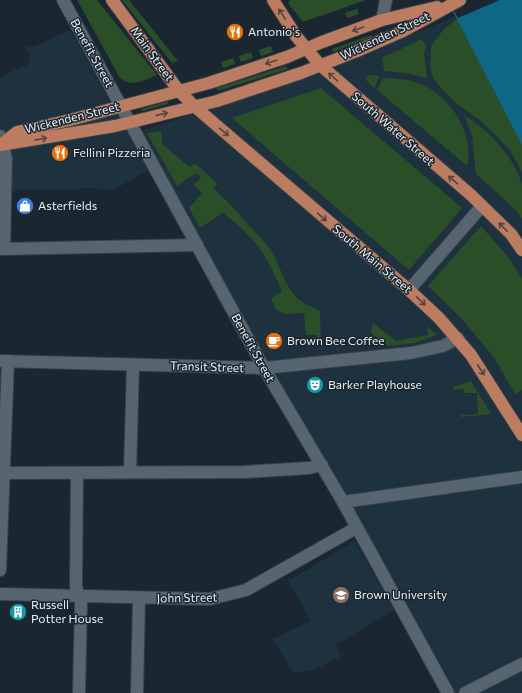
<svg xmlns="http://www.w3.org/2000/svg" width="522" height="693" viewBox="0 0 522 693" font-family="Commissioner,sans-serif">
	<rect width="100%" height="100%" fill="#1b2730"/>
	<g fill="#1e313e">
		<polygon points="496,0 522,0 522,693 449,693 141,131 312,75"/>
		<polygon points="70,30 149,169 114,190 88,188 74,190 23,189 4,194 0,202 0,78 10,72 27,65 30,56 25,45 34,47"/>
		<polygon points="355,541 394,610 336,645 341,656 314,670 294,673 272,639 311,621 288,581"/>
	</g>
	<g fill="#294e28">
		<path d="M77 0H97L157 75C144 80 133 88 120 78Z"/>
		<polygon points="122,0 129,0 178,61 172,63"/>
		<polygon points="291,0 366,0 303,22 288,3"/>
		<polygon points="357,9 359,14 347,18 345,13"/>
		<polygon points="458,18 522,144 522,172 510,150 480,120 457,104 438,85 433,77 430,66 431,46 444,29"/>
		<polygon points="371,35 372,37 333,52 332,49"/>
		<polygon points="422,39 426,46 424,54 427,75 426,78 406,73 384,71 382,58"/>
		<polygon points="271,46 273,52 261,56 259,50"/>
		<polygon points="251,52 253,58 241,62 239,56"/>
		<polygon points="233,58 235,64 223,68 221,62"/>
		<polygon points="286,66 288,69 218,91 216,88"/>
		<polygon points="368,75 380,76 374,88 366,80"/>
		<path d="M383 77C395 79 408 79 419 83 450 95 473 132 468 164L466 165 377 90Z"/>
		<polygon points="321,88 462,208 409,270 232,118"/>
		<polygon points="168,101 168,104 142,111 141,109"/>
		<path d="M464 115C487 129 515 157 522 185 522 195 522 208 522 219L516 210 476 174 472 136Z"/>
		<path d="M161 131 163 145 190 167 195 163 218 184 213 188 227 201 268 246C280 262 283 285 298 299 305 305 313 307 320 311L321 344H318L317 335H306L304 313 284 314 276 310 271 298 282 292C266 253 256 239 223 213L200 228 189 208 202 193 193 185 201 178 196 173 177 186 147 133Z"/>
		<polygon points="481,226 509,258 522,278 522,390 515,394 495,359 462,319 428,286"/>
		<polygon points="373,323 396,341 428,335 427,326 437,335 415,343 388,346 371,333"/>
		<polygon points="471,381 491,414 461,417 461,415 478,414 477,393 464,393 464,389 453,390 453,387"/>
	</g>
	<polygon fill="#0f6787" points="447,0 522,0 522,145"/>
	<polygon fill="#1b2730" points="447,0 500,0 458,18"/>
	<g fill="none" stroke-linecap="round" stroke-linejoin="round">
		<defs>
			<g id="minor">
				<polyline points="63,0 264,368 343,502 448,693"/>
				<polyline points="382,20 386,0"/>
				<polyline points="0,136 6,158 4,249"/>
				<polyline points="0,249 197,245"/>
				<polyline points="409,290 482,206"/>
				<polyline points="0,361 264,368 411,353 443,346 458,338"/>
				<polyline points="130,472 133,365"/>
				<polyline points="0,473 244,472 309,468 322,465"/>
				<polyline points="77,473 76,587 81,602 79,693"/>
				<polyline points="343,502 522,477"/>
				<polyline points="0,570 8,361"/>
				<polyline points="0,594 210,599 246,590 356,528"/>
				<polyline points="137,693 139,598"/>
				<polyline points="465,693 522,664"/>
			</g>
			<g id="major">
				<polyline points="112,0 179,91 194,106 409,290 439,318 471,355 522,435"/>
				<polyline points="273,0 296,36 320,65 471,195 511,234 522,250"/>
				<polyline points="2,144 17,132 70,120 209,83 287,57 322,42 382,20 437,7"/>
				<polyline points="0,145 115,126 217,101 301,73 357,51 403,31 460,0"/>
			</g>
		</defs>
		<use href="#minor" stroke="#374149" stroke-width="14"/>
		<use href="#major" stroke="#374149" stroke-width="14"/>
		<use href="#minor" stroke="#576570" stroke-width="12"/>
		<use href="#major" stroke="#bb7c62" stroke-width="12"/>
	</g>
	<defs><path id="oneway-shaft" d="M-6 0H5M1.5-3L5.5 0L1.5 3" fill="none" stroke-width="1.6" stroke-linecap="round" stroke-linejoin="round"/></defs>
	<g stroke="#534542">
		<use href="#oneway-shaft" transform="translate(282 14) rotate(-123)"/>
		<use href="#oneway-shaft" transform="translate(358 29) rotate(160)"/>
		<use href="#oneway-shaft" transform="translate(271 62) rotate(162)"/>
		<use href="#oneway-shaft" transform="translate(333 77) rotate(-139)"/>
		<use href="#oneway-shaft" transform="translate(162 114) rotate(-14)"/>
		<use href="#oneway-shaft" transform="translate(224 132) rotate(40)"/>
		<use href="#oneway-shaft" transform="translate(41 139) rotate(-10)"/>
		<use href="#oneway-shaft" transform="translate(453 180) rotate(-139)"/>
		<use href="#oneway-shaft" transform="translate(322 217) rotate(41)"/>
		<use href="#oneway-shaft" transform="translate(503 227) rotate(-134)"/>
		<use href="#oneway-shaft" transform="translate(421 301) rotate(44)"/>
		<use href="#oneway-shaft" transform="translate(481 370) rotate(57)"/>
	</g>
	<defs>
		<symbol id="restaurant-disc" viewBox="-11 -11 22 22"><circle r="9.5" fill="#e8710a" stroke="#1b2730"/><path d="M-5-6h1v4h1v-4h1v4h1v-4h1v5L-1.5 .5V6h-2V.5L-5-1ZM5-6V6H3V1.5H1.5Q1.5-4 5-6Z" fill="#fff"/></symbol>
		<symbol id="shop-disc" viewBox="-11 -11 22 22"><circle r="9.5" fill="#3f7fe0" stroke="#1b2730"/><path d="M-5-2.5h2.3a2.7 3.5 0 0 1 5.4 0H5L5.5 6h-11ZM-1.5-2.5h3a1.5 2.3 0 0 0-3 0Z" fill="#fff"/></symbol>
		<symbol id="cafe-disc" viewBox="-11 -11 22 22"><circle r="9.5" fill="#e8710a" stroke="#1b2730"/><path d="M-5.5-4.5H6V0H3Q3 3.5 0 3.5H-2.5Q-5.5 3.5-5.5 0ZM3-3.2v2h1.7v-2ZM-6 4.5H4V6H-6Z" fill="#fff"/></symbol>
		<symbol id="theatre-disc" viewBox="-11 -11 22 22"><circle r="9.5" fill="#0f9aa8" stroke="#1b2730"/><path d="M-5-5.5Q0-4 5-5.5V0Q5 5 0 6Q-5 5-5 0ZM-3.3-2.5H-1v1.5H-3.3ZM1-2.5H3.3v1.5H1ZM-2.8 1Q0 5.5 2.8 1Z" fill="#fff"/></symbol>
		<symbol id="university-disc" viewBox="-11 -11 22 22"><circle r="9.5" fill="#8d6e63" stroke="#1b2730"/><path d="M0-5L7-2L0 1L-7-2ZM-4 1L0 2.5L4 1V4Q0 6-4 4Z" fill="#fff"/></symbol>
		<symbol id="building-disc" viewBox="-11 -11 22 22"><circle r="9.5" fill="#0f9aa8" stroke="#1b2730"/><path d="M-4-6H4V6H1V3H-1V6H-4ZM-2.5-4.3h1.7v1.8h-1.7ZM.8-4.3h1.7v1.8H.8ZM-2.5-1h1.7V.8h-1.7ZM.8-1h1.7V.8H.8Z" fill="#fff"/></symbol>
	</defs>
	<g fill-rule="evenodd">
		<use href="#restaurant-disc" x="225" y="22" width="20" height="20"/>
		<use href="#restaurant-disc" x="50" y="143" width="20" height="20"/>
		<use href="#shop-disc" x="15" y="196" width="20" height="20"/>
		<use href="#cafe-disc" x="264" y="331" width="20" height="20"/>
		<use href="#theatre-disc" x="305" y="375" width="20" height="20"/>
		<use href="#university-disc" x="331" y="585" width="20" height="20"/>
		<use href="#building-disc" x="8" y="602" width="20" height="20"/>
	</g>
	<g text-anchor="middle" stroke-width="3" stroke-linejoin="round" paint-order="stroke">
		<g font-size="12" fill="#e7eff5" stroke="#1b2730" text-anchor="start">
			<text x="248" y="36">Antonio's</text>
			<text x="73" y="157">Fellini Pizzeria</text>
			<text x="38" y="210">Asterfields</text>
			<text x="287" y="345">Brown Bee Coffee</text>
			<text x="328" y="389">Barker Playhouse</text>
			<text x="354" y="599">Brown University</text>
			<text x="31" y="609">Russell<tspan x="31" dy="14">Potter House</tspan></text>
		</g>
		<g font-size="12" fill="#e7eff5" stroke="#1b2730">
			<text transform="translate(385 36) rotate(-25)" y="4">Wickenden Street</text>
			<text transform="translate(92 53) rotate(61)" y="4">Benefit Street</text>
			<text transform="translate(152 54) rotate(54)" y="4">Main Street</text>
			<text transform="translate(72 118) rotate(-14)" y="4">Wickenden Street</text>
			<text transform="translate(393 129) rotate(41)" y="4">South Water Street</text>
			<text transform="translate(372 259) rotate(40)" y="4">South Main Street</text>
			<text transform="translate(253 348) rotate(61)" y="4">Benefit Street</text>
			<text transform="translate(207 367) rotate(2)" y="4">Transit Street</text>
			<text transform="translate(187 598) rotate(-1)" y="4">John Street</text>
		</g>
	</g>
</svg>
